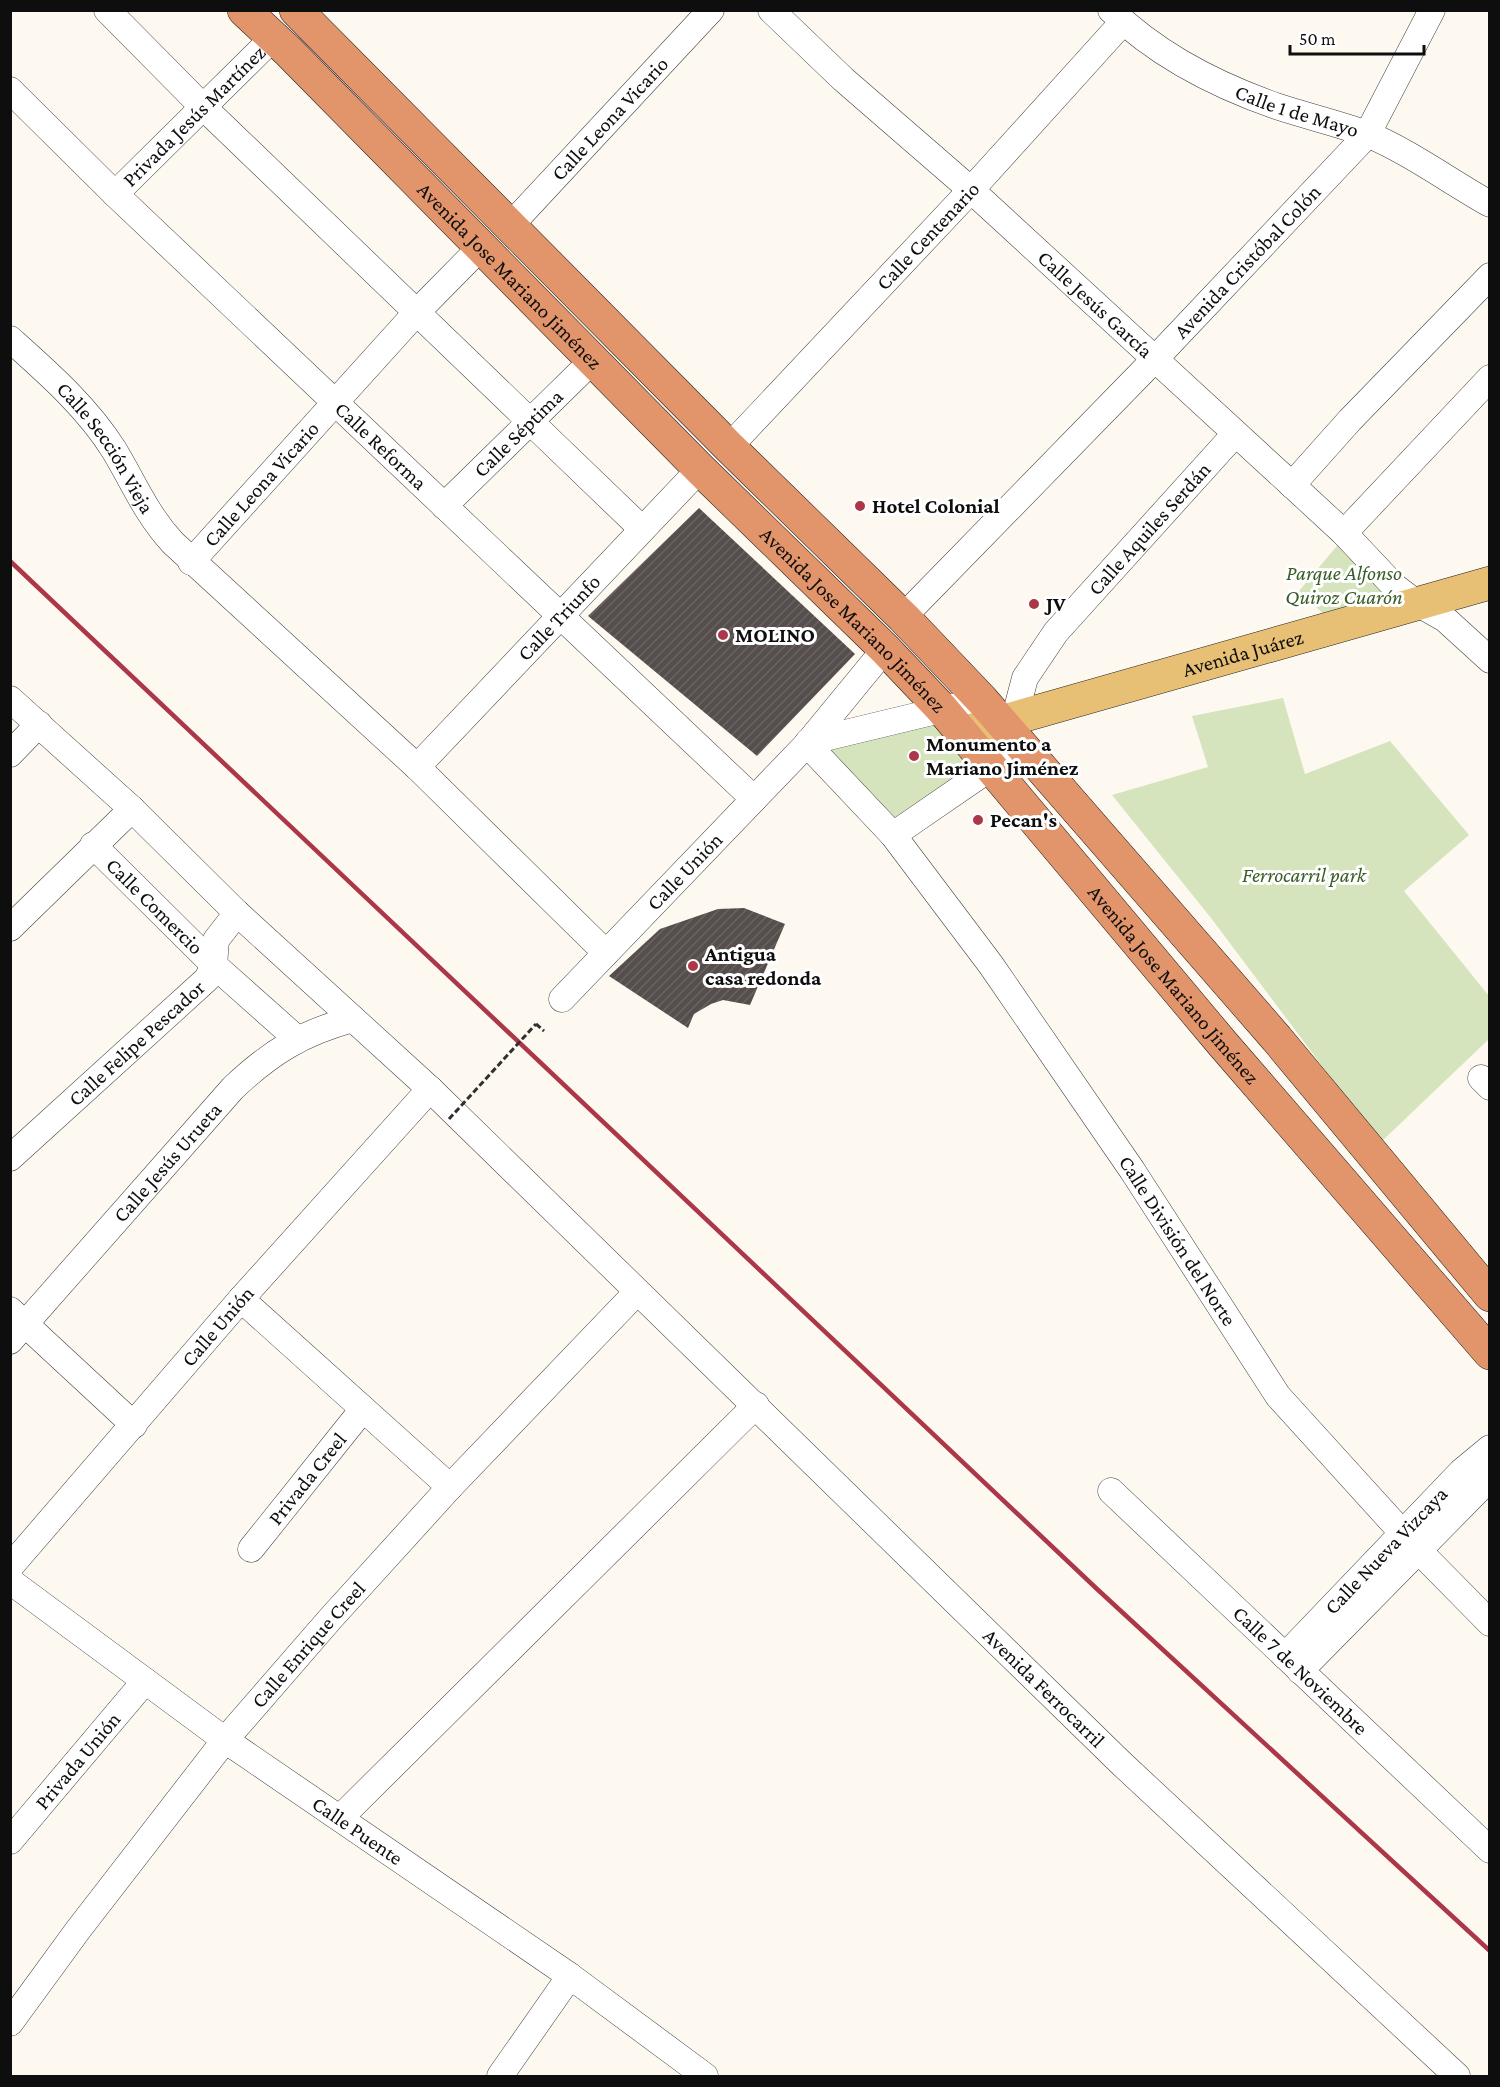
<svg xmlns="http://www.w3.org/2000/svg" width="1500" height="2087" viewBox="0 0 1500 2087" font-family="'Crimson Pro',serif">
	<defs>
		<pattern id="building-hatch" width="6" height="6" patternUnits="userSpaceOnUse" patternTransform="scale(1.5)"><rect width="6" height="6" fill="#554e4c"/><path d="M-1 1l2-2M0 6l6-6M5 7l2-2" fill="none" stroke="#696361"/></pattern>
	</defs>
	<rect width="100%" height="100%" fill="#fdf9f1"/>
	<g fill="#d6e4be">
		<polygon points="1342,540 1403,600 1329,619 1299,591"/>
		<polygon points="1283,698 1305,774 1390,741 1469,835 1404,891 1489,996 1489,1039 1380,1143 1211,918 1112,795 1208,767 1192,716"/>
		<polygon points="931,723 984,767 894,829 813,743"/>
	</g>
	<g fill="url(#building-hatch)">
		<polygon points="699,508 855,654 757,756 588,616"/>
		<polygon points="744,908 785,924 750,1005 723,1000 711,1004 694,1014 688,1028 609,976 660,929 718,909"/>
	</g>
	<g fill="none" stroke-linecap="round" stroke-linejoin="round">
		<defs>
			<g id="minor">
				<polyline points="107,10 197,101 642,529"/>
				<path id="s1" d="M771 10 843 79 971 190 1292 485 1344 533 1394 586 1415 602 1445 619 1490 660"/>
				<path id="s2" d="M1111 10C1157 55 1216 85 1276 106 1306 116 1337 123 1367 134 1410 152 1449 181 1490 204"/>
				<path id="s3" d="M10 90 115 194 754 799"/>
				<path id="s4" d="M115 194 273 38"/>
				<path id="s5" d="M509 227 711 10"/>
				<path id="s6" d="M10 339C48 373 87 407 114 450 134 483 146 514 173 543L417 767 606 953"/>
				<path id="s7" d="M729 447 971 190 1123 22"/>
				<polyline points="1292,485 1350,420 1490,276"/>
				<path id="s8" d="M444 506 593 360"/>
				<polyline points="1344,533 1490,378"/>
				<path id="s9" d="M191 562 416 313 480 248"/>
				<path id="s10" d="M903 617 1155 359 1367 135 1432 10"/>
				<path id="s11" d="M10 699 132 809 237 913 430 1089 1122 1764 1457 2076"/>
				<path id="s12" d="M1015 716 1025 678 1056 632 1235 434"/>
				<polyline points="808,742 982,700"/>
				<path id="s13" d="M807 744 893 835 991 965 1132 1170 1278 1396 1417 1549 1490 1623"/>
				<polyline points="10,754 39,724"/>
				<path id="s14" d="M417 767 700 469"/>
				<polyline points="893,835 1021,747"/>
				<path id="s15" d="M93 845 214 965 296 1038"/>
				<polyline points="10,928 132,809"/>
				<path id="s16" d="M562 999 807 744 885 649"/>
				<polyline points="1481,1078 1490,1087"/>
				<path id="s17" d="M10 1158 207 979 214 965 216 940 237 913"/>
				<polyline points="241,1299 450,1487"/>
				<polyline points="10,1310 134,1425"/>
				<path id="s18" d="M10 1341 233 1088C271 1052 302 1033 353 1019"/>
				<path id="s19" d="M1111 1491 1490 1850"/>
				<path id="s20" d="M251 1549 363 1409"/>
				<path id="s21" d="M10 1567 241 1299 430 1089"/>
				<path id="s22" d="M10 1581 225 1740 570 1976 705 2076"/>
				<path id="s23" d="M1285 1656 1461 1472 1490 1448"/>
				<polyline points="1300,1671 1490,1478"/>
				<polyline points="340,1818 756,1405"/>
				<path id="s24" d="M10 1841 145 1681"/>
				<path id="s25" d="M10 2023 78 1930 225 1740 331 1618 450 1487 637 1292"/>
				<polyline points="500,2076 570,1976"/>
			</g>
			<g id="major">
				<path id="s26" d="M962 733 1490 583"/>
			</g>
			<g id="highway">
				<path id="s27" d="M244 10 288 51 700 469 885 649 942 709 1222 1043 1490 1353"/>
				<polyline points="296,10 729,447 903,617 982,700 1277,1039 1490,1295"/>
			</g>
		</defs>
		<use href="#minor" stroke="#414141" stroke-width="27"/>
		<use href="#major" stroke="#1f1f1f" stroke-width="34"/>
		<use href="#highway" stroke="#1f1f1f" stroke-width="34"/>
		<polyline stroke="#303030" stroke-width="3" stroke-dasharray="6 3" stroke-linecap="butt" points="536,1024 544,1031"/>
		<use href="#minor" stroke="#fff" stroke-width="26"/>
		<use href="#major" stroke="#e7c076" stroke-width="33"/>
		<use href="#highway" stroke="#e2946a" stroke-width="33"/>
		<polyline stroke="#ac3749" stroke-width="4.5" points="10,561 1097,1589 1490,1951"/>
		<polyline stroke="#303030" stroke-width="3" stroke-dasharray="6 3" stroke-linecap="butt" points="449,1119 536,1024"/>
	</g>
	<g fill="#ac3749" stroke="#fff" stroke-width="2">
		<circle cx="860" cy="506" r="6"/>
		<circle cx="1034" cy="604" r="6"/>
		<circle cx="723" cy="635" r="6"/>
		<circle cx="914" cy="756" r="6"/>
		<circle cx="978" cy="820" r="6"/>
		<circle cx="693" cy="966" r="6"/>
	</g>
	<g text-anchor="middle" stroke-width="6" stroke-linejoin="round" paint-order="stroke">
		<g font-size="21" fill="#0e0e0e" stroke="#fff">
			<text dy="7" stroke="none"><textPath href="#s2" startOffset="214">Calle 1 de Mayo</textPath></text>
			<text dy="7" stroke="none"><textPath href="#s4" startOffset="111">Privada Jesús Martínez</textPath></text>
			<text dy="7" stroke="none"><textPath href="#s5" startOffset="148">Calle Leona Vicario</textPath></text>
			<text dy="7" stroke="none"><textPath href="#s7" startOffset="290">Calle Centenario</textPath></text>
			<text dy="7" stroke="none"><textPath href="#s10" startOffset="495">Avenida Cristóbal Colón</textPath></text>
			<text dy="7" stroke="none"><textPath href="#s27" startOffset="376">Avenida Jose Mariano Jiménez</textPath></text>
			<text dy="7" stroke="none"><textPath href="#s1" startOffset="438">Calle Jesús García</textPath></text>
			<text dy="7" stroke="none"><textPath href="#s8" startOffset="104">Calle Séptima</textPath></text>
			<text dy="7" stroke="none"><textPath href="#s3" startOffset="514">Calle Reforma</textPath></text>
			<text dy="7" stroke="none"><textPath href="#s6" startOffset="146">Calle Sección Vieja</textPath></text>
			<text dy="7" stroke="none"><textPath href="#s9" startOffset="105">Calle Leona Vicario</textPath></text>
			<text dy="7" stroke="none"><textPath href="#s12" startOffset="234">Calle Aquiles Serdán</textPath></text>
			<text dy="7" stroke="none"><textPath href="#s14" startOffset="206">Calle Triunfo</textPath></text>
			<text dy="7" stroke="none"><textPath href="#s27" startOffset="862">Avenida Jose Mariano Jiménez</textPath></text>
			<text dy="7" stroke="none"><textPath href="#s26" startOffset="292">Avenida Juárez</textPath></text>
			<text dy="7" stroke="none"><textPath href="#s16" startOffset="177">Calle Unión</textPath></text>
			<text dy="7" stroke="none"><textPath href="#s15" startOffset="87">Calle Comercio</textPath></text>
			<text dy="7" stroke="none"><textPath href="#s27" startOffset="1348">Avenida Jose Mariano Jiménez</textPath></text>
			<text dy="7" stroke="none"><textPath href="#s17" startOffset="171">Calle Felipe Pescador</textPath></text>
			<text dy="7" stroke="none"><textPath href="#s18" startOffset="238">Calle Jesús Urueta</textPath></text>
			<text dy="7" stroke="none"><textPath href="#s13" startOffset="621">Calle División del Norte</textPath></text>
			<text dy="7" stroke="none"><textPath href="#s21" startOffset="318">Calle Unión</textPath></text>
			<text dy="7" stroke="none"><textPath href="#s20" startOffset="90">Privada Creel</textPath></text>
			<text dy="7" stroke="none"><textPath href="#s23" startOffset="146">Calle Nueva Vizcaya</textPath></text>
			<text dy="7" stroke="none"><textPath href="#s25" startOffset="482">Calle Enrique Creel</textPath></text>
			<text dy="7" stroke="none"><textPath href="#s19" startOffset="261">Calle 7 de Noviembre</textPath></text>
			<text dy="7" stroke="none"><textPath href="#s11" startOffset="1431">Avenida Ferrocarril</textPath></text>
			<text dy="7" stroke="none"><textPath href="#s24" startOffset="105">Privada Unión</textPath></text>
			<text dy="7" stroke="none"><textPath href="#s22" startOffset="428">Calle Puente</textPath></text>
		</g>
		<g font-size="21" font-weight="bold" fill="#0e0e0e" stroke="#fff" text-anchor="start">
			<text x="872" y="513">Hotel Colonial</text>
			<text x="1046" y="611">JV</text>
			<text x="735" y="642">MOLINO</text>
			<text x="926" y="751">Monumento a<tspan x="926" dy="24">Mariano Jiménez</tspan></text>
			<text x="990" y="827">Pecan's</text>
			<text x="705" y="961">Antigua<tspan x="705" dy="24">casa redonda</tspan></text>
		</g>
		<g font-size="21" font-style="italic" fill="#385d26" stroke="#fff">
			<text x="1344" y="580">Parque Alfonso<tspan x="1344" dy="24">Quiroz Cuarón</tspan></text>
			<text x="1304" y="882">Ferrocarril park</text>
		</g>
	</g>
	<rect width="1500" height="2087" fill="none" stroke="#0e0e0e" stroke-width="24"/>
	<path d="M1290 45v9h134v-9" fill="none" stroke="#0e0e0e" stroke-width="3"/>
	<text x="1299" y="45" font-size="18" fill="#0e0e0e" stroke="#ffffff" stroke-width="4.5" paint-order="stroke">50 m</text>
</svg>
